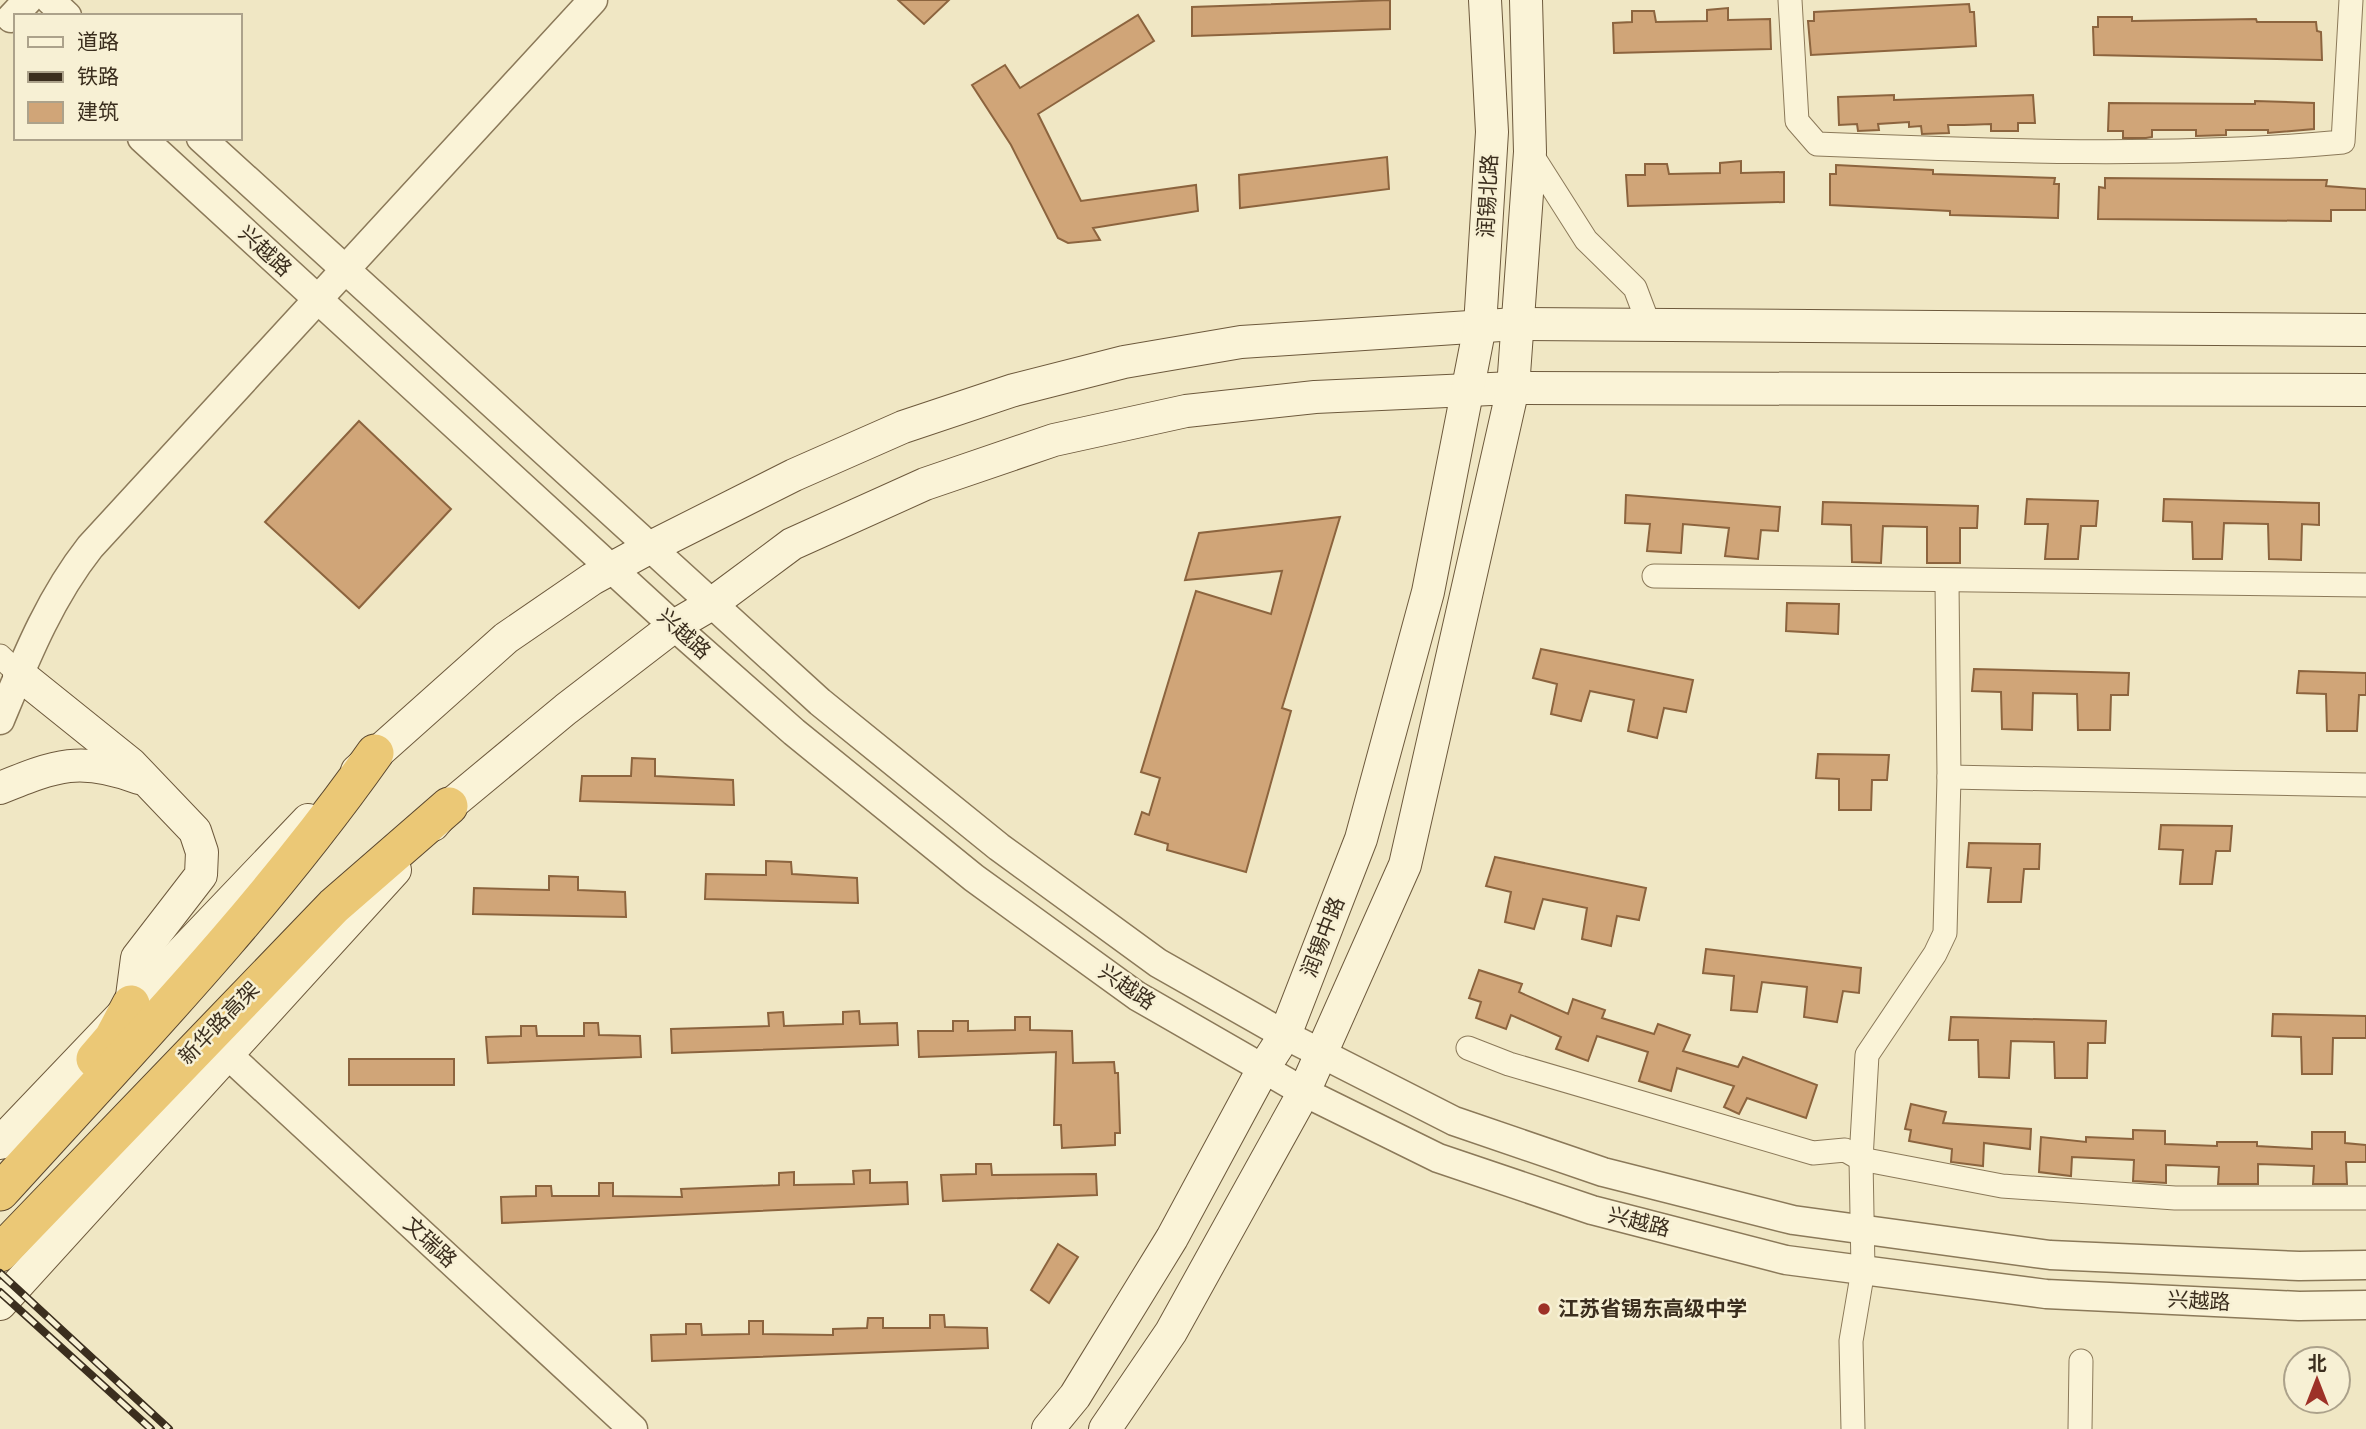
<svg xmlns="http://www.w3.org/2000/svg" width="2366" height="1429" viewBox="0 0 2366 1429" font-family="Georgia,'Noto Sans SC',serif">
	<rect width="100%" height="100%" fill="#f0e7c4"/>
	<g fill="#d0a578" stroke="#8c643e" stroke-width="2">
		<polygon points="898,0 949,0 924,24"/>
		<polygon points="1390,0 1390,29 1192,36 1192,7"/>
		<polygon points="1969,4 1970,12 1974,12 1976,46 1811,55 1808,21 1814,21 1814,12"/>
		<polygon points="1728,8 1728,20 1770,19 1771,49 1614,53 1613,23 1632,22 1632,11 1654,11 1656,22 1707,21 1707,10"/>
		<polygon points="1138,15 1154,41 1038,114 1081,201 1196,185 1198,211 1093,228 1100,240 1068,243 1058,238 1011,145 972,85 1005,65 1020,88"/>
		<polygon points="2098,17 2132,17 2132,21 2256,19 2257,22 2316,22 2317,31 2321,32 2322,60 2094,55 2093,27 2098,27"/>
		<polygon points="1894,95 1894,100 2033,95 2035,123 2018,123 2018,131 1991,131 1991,124 1964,125 1948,125 1949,133 1922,134 1921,126 1909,127 1909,122 1878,124 1879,130 1858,131 1857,124 1839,125 1838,97"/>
		<polygon points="2255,101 2314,103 2314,129 2268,133 2268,130 2226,130 2226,135 2196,136 2196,130 2152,130 2152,137 2146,138 2123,138 2123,131 2108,131 2109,103 2255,104"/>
		<polygon points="1387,157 1389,189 1240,208 1239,175"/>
		<polygon points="1741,161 1741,173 1784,172 1784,202 1628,206 1626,175 1645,175 1645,164 1667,164 1669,174 1720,173 1720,163"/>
		<polygon points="1836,165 1933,170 1933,174 2055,178 2054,184 2059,184 2058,218 1950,215 1950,211 1830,205 1830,174 1836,174"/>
		<polygon points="2105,178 2327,180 2326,186 2366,189 2366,210 2331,210 2331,221 2098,219 2099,187 2105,188"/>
		<polygon points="359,421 451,509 359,608 265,522"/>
		<polygon points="1626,495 1780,507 1778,531 1761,530 1758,559 1725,556 1729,528 1683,524 1681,553 1647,551 1650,524 1625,523"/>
		<polygon points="2027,499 2098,501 2096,526 2081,526 2078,559 2045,559 2048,524 2025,524"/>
		<polygon points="2164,499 2319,503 2319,525 2302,524 2301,560 2269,559 2268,524 2224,523 2222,559 2193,559 2192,522 2163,521"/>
		<polygon points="1823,502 1978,506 1977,528 1960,528 1960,563 1927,563 1927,527 1883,526 1881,563 1852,562 1851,525 1822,524"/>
		<polygon points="1340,517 1282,708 1291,711 1246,872 1167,850 1168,844 1135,834 1142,812 1149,815 1160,778 1141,772 1196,591 1271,614 1282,571 1185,580 1199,533"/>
		<polygon points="1787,603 1839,604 1838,634 1786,631"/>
		<polygon points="1541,649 1693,680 1686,712 1664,708 1657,738 1628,731 1634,700 1590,691 1581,721 1551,714 1557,684 1533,678"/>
		<polygon points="1974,669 2129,673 2128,695 2111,695 2110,730 2078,730 2077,694 2033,693 2032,730 2002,729 2001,692 1972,691"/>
		<polygon points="2299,671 2366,673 2366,695 2359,695 2357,731 2327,731 2326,694 2297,693"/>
		<polygon points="1818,754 1889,755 1887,780 1872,780 1871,810 1839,810 1839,779 1816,778"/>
		<polygon points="632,758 655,759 655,776 733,780 734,805 580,801 582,776 631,776"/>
		<polygon points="2161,825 2232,826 2230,851 2216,851 2212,884 2180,884 2183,850 2159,849"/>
		<polygon points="1969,843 2040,844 2039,869 2024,869 2021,902 1988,902 1991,868 1967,867"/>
		<polygon points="1495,857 1646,888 1639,920 1617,916 1611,946 1582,939 1587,908 1543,899 1534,929 1505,922 1511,892 1486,886"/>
		<polygon points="766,861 791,862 792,874 857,878 858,903 705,899 706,874 766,875"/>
		<polygon points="549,876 578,877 578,890 625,892 626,917 473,914 474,888 549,890"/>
		<polygon points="1706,949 1861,968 1859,993 1843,991 1837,1022 1804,1017 1807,987 1762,982 1757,1012 1731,1010 1734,976 1703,973"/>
		<polygon points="1479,970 1522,984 1519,992 1568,1014 1573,999 1605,1010 1602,1018 1654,1034 1658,1024 1690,1035 1683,1051 1738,1067 1743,1057 1817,1085 1806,1118 1747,1098 1739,1114 1724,1107 1734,1086 1677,1068 1671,1091 1639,1081 1648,1052 1597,1036 1588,1061 1556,1049 1561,1037 1511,1015 1506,1029 1476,1018 1481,1002 1469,998"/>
		<polygon points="859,1011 860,1024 897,1023 898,1045 672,1053 671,1029 769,1026 768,1013 783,1012 784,1026 843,1024 843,1012"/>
		<polygon points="2273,1014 2366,1016 2366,1038 2333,1038 2332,1074 2302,1074 2301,1037 2272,1036"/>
		<polygon points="1015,1017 1030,1017 1030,1030 1072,1031 1073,1063 1114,1062 1115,1073 1118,1073 1120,1133 1115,1133 1115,1145 1062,1148 1061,1125 1054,1125 1056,1052 919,1057 918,1031 953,1031 953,1021 968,1021 968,1031 1015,1030"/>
		<polygon points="1951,1017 2106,1021 2105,1043 2088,1043 2087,1078 2055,1078 2054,1042 2011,1041 2009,1078 1979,1077 1978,1040 1949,1040"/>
		<polygon points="584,1023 598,1023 599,1035 640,1036 641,1057 488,1063 486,1037 521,1036 521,1026 536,1026 537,1036 584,1036"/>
		<rect x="349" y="1059" width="105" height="26"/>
		<polygon points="1911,1104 1946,1112 1943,1123 2031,1129 2030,1149 1984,1143 1983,1166 1951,1162 1952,1149 1909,1141 1911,1130 1905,1129"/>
		<polygon points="2133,1130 2165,1131 2165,1144 2217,1146 2217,1142 2257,1142 2257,1146 2312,1149 2312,1132 2345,1132 2345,1143 2366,1145 2366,1162 2346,1162 2347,1184 2313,1184 2314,1166 2258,1164 2258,1184 2218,1184 2219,1167 2166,1165 2166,1183 2133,1181 2134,1160 2072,1157 2071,1176 2039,1172 2041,1137 2086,1142 2086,1137 2133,1139"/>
		<polygon points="976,1164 991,1164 992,1175 1096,1174 1097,1195 943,1201 941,1175 976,1174"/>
		<polygon points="870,1170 870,1183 907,1182 908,1204 502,1223 501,1197 536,1196 536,1186 551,1186 552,1196 599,1196 599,1183 613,1183 613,1196 682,1197 681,1189 779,1185 779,1173 794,1172 794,1185 854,1184 853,1171"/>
		<polygon points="1058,1244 1078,1257 1049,1303 1031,1290"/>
		<polygon points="930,1315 944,1315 945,1327 987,1328 988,1348 652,1361 651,1335 686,1334 686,1324 701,1324 702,1335 749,1334 749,1321 763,1321 763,1334 833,1335 833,1329 867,1328 868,1318 883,1318 883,1328 930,1328"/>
	</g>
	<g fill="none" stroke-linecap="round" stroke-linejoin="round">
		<defs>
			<g id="minor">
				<path d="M1790 0 1797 121 1817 144C1993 151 2169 158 2343 142L2351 0"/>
				<polyline points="1530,152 1586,240 1635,288 1649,325"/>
				<polyline points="1654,576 2366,585"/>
				<polyline points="0,656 19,674"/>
				<polyline points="1949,777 2366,785"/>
				<polyline points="1468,1048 1509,1064 1813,1153 1845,1150 1861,1159 2002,1186 2175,1198 2366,1198"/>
				<polyline points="1853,1429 1851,1341 1863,1270 1861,1159 1867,1055 1935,954 1945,933 1949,777 1947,582"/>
				<polyline points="2080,1429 2081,1361"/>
			</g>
			<g id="tertiary">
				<polyline points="50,0 67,16"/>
				<polyline points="11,18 28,0"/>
				<polyline points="142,138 674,626 794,732 974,878 1137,996 1304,1092 1438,1158 1592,1210 1786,1260 2046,1294 2299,1306 2366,1305"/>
				<polyline points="201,138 820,702 999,847 1158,963 1285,1035 1454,1121 1603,1172 1793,1220 2050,1255 2299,1266 2366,1265"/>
				<path d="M0 720C25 660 49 599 90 547L593 0"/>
				<polyline points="228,1055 633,1429"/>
			</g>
			<g id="secondary">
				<polyline points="19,674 131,764 195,831 202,852 201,875 137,958 131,1004"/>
				<polyline points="357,771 506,638 592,579 649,548 794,475 903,427 1014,390 1124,362 1241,342 1516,324 2366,330"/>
				<path d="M0 788C57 765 80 756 139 778"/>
				<polyline points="433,825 449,806 566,709 674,626 710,605 792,544 925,484 1054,440 1186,411 1315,397 1513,388 2366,390"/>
				<polyline points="0,1143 308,820"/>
				<polyline points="0,1304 395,870"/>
				<polyline points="1048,1429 1075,1396 1172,1238 1263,1069 1285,1035 1361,839 1428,592 1480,326 1492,132 1485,0"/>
				<polyline points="1105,1429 1171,1332 1304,1092 1405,865 1513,388 1530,152 1526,0"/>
			</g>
			<g id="trunk">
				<polyline points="95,1059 113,1038 131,1004"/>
				<path d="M0 1192C130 1049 264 910 375 753"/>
				<polyline points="0,1253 334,906 449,806"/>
			</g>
		</defs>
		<use href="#minor" stroke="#8b7959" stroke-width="25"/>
		<use href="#tertiary" stroke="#8b7959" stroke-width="31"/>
		<use href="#secondary" stroke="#6d593c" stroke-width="34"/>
		<use href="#trunk" stroke="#59462e" stroke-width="39"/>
		<use href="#minor" stroke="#faf3d7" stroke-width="23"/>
		<use href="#tertiary" stroke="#faf3d7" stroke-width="28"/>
		<use href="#secondary" stroke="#faf3d7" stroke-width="32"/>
		<use href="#trunk" stroke="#ebc876" stroke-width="37"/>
		<defs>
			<g id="rail">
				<polyline points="0,1273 169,1429"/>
				<polyline points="0,1292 151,1429"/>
			</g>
		</defs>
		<use href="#rail" stroke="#3b2e1e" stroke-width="8"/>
		<use href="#rail" stroke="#f7f0d4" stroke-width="5" stroke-dasharray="16" stroke-linecap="butt"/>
	</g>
	<circle fill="#9d3127" stroke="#f7f0d4" stroke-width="2.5" cx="1544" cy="1309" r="7"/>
	<g text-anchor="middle" stroke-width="5" stroke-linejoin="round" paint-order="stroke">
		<g font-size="21" fill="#3b2e1e" stroke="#f7f0d4">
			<text transform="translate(1488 196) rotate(-87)" y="7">润锡北路</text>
			<text transform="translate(265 251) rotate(43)" y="7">兴越路</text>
			<text transform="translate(684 634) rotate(42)" y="7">兴越路</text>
			<text transform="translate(1323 937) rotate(-69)" y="7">润锡中路</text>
			<text transform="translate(1127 987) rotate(34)" y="7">兴越路</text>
			<text transform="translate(219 1023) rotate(-46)" y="7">新华路高架</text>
			<text transform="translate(1639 1222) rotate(14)" y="7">兴越路</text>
			<text transform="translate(430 1242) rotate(43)" y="7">文瑞路</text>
			<text transform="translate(2199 1301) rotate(3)" y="7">兴越路</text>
		</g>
		<g font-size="21" font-weight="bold" fill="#3b2e1e" stroke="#f7f0d4" text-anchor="start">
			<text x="1558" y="1316">江苏省锡东高级中学</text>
		</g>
	</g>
	<rect x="14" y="14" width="228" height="126" fill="#f7f0d4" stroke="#aca28b" stroke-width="2"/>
	<rect x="28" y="37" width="35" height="10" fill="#faf3d7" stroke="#aca28b" stroke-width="2"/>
	<text x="77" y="49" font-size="21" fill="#3b2e1e">道路</text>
	<rect x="28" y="72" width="35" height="10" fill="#3b2e1e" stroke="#aca28b" stroke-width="2"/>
	<text x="77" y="84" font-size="21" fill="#3b2e1e">铁路</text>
	<rect x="28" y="102" width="35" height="21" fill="#d0a578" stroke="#aca28b" stroke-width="2"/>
	<text x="77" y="119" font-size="21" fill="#3b2e1e">建筑</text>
	<g transform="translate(2317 1380)"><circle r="33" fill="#f7f0d4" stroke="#aca28b" stroke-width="2"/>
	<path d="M0-5L12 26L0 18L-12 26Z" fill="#9d3127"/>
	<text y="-10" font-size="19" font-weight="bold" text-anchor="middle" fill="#3b2e1e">北</text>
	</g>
</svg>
